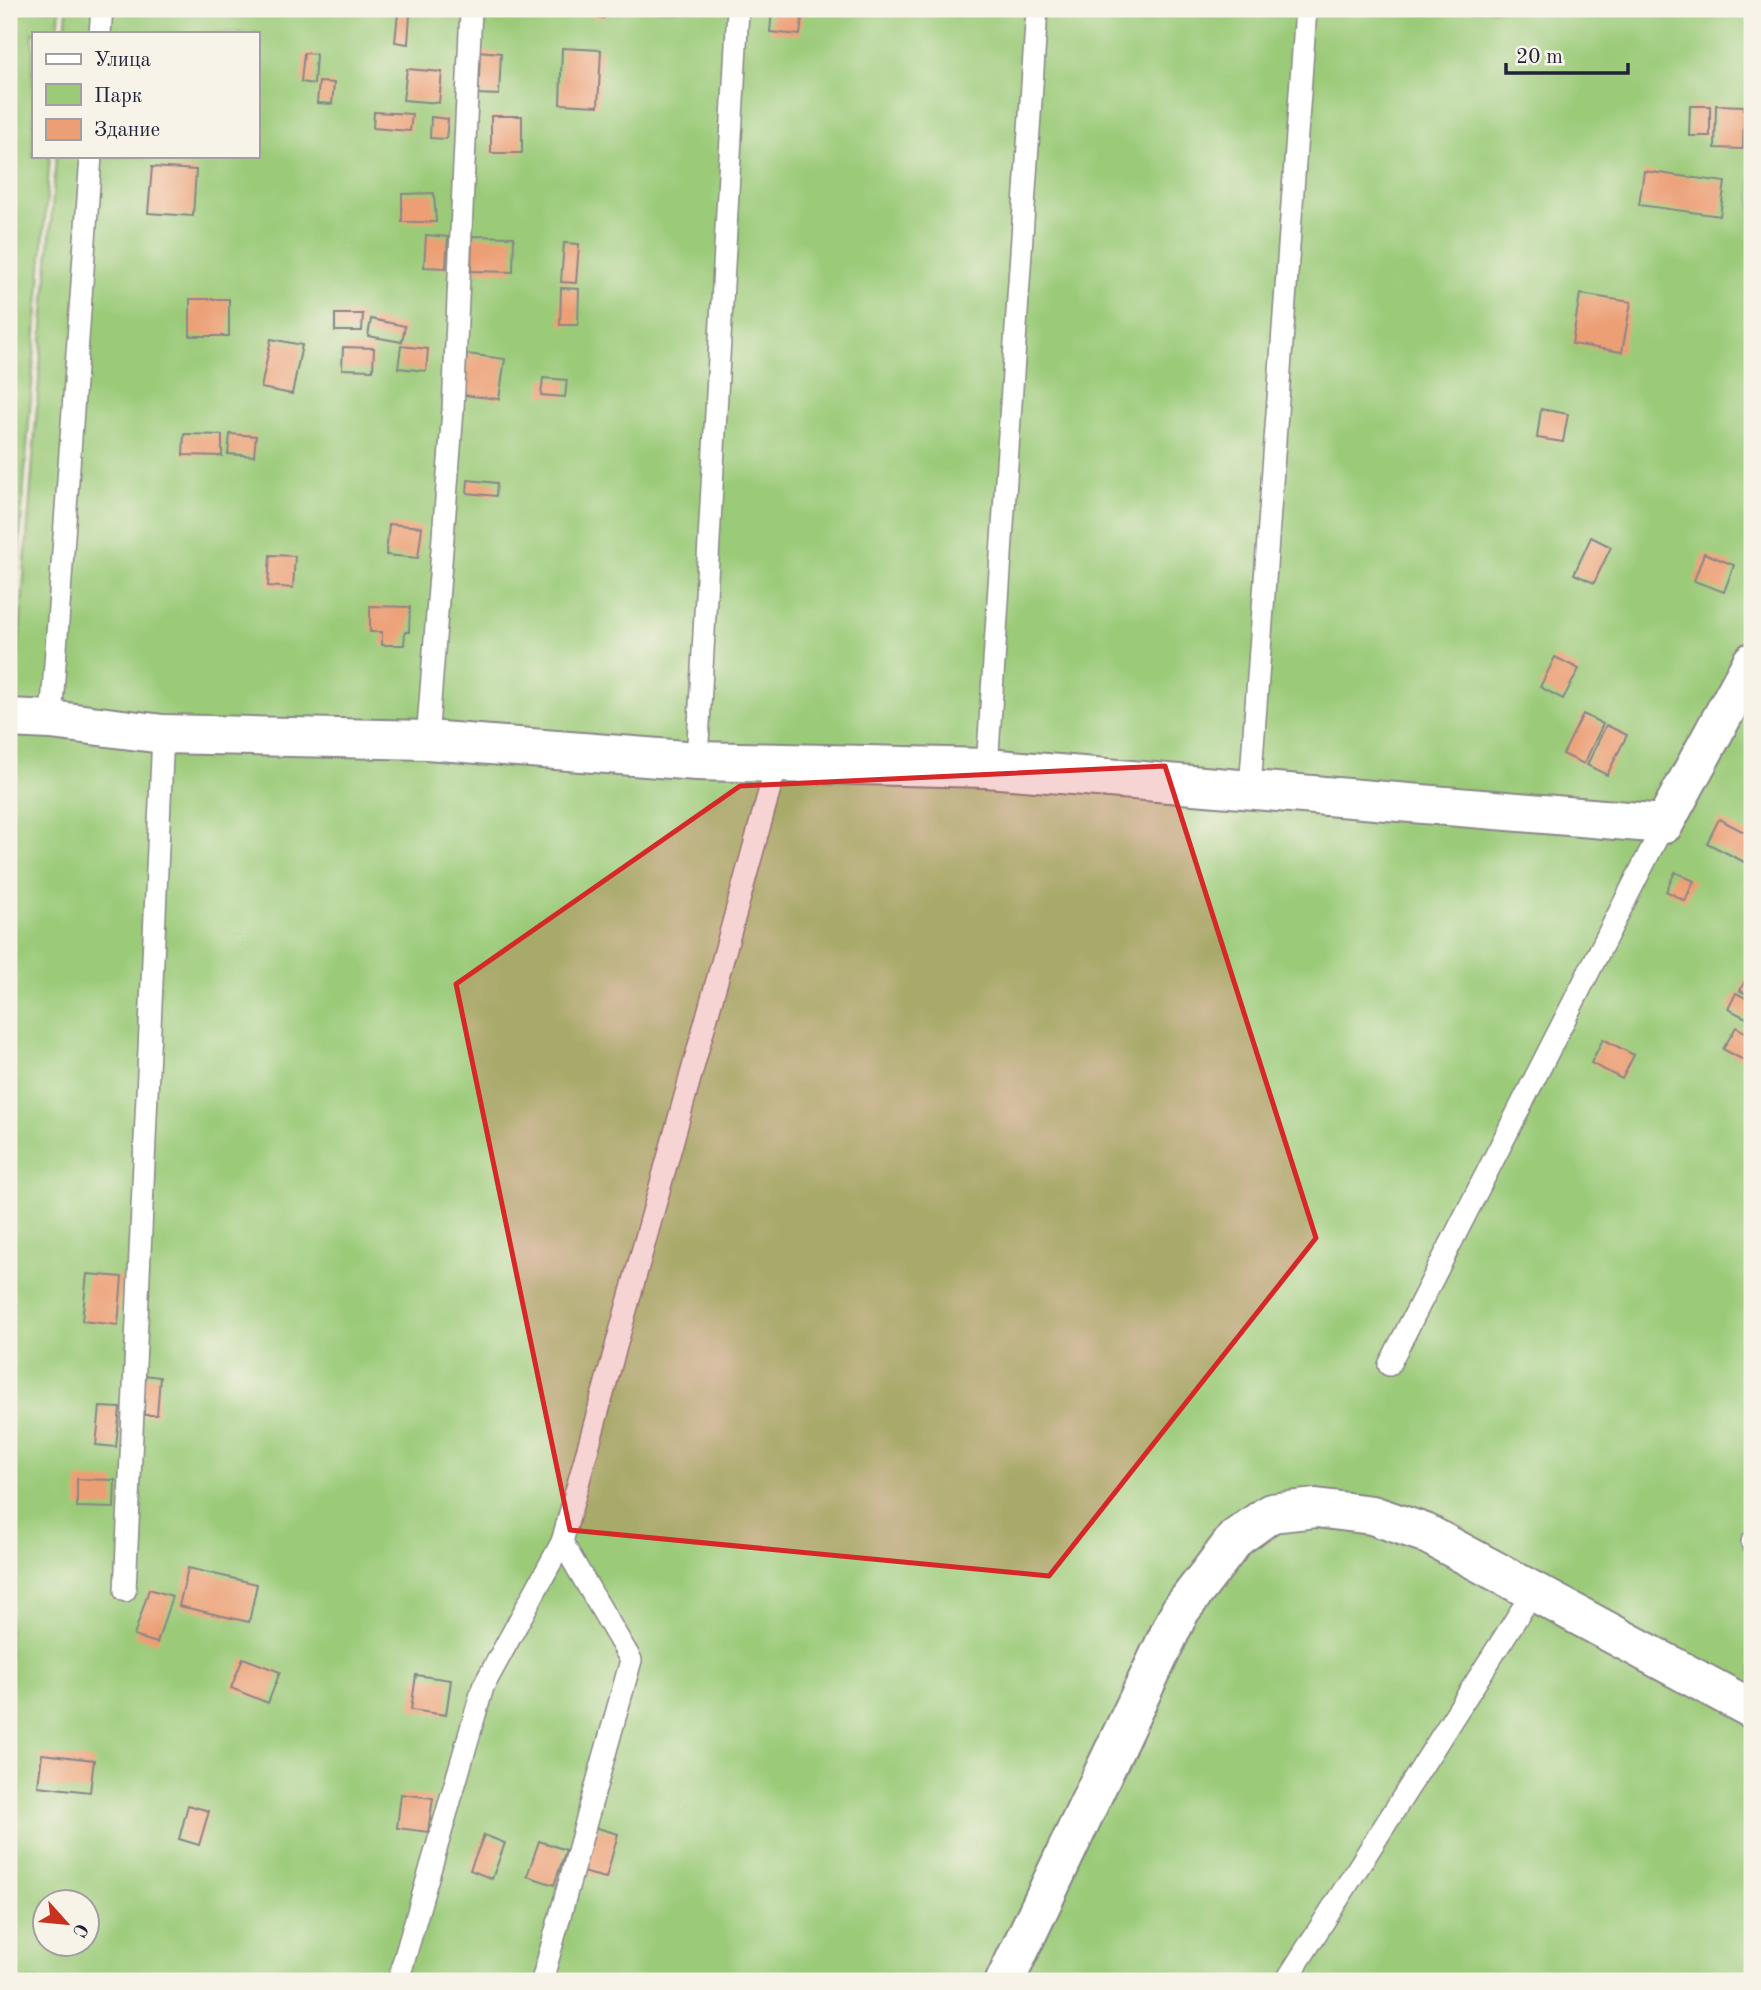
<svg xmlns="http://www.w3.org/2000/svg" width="1761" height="1990" viewBox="0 0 1761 1990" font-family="'Old Standard TT',serif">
	<rect width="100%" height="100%" fill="#f7f3e8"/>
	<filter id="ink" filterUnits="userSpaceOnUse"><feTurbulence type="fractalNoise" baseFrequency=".0143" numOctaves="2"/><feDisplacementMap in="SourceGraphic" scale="14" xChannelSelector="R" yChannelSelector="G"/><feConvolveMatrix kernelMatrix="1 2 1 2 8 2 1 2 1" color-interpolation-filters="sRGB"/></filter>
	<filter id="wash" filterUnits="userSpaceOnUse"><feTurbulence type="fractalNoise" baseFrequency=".00686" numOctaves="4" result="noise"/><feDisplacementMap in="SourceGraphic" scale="28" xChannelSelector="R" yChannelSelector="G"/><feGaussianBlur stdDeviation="1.57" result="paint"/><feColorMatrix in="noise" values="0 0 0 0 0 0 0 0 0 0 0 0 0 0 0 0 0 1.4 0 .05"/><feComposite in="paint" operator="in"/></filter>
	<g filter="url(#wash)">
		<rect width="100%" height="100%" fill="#f0ebd4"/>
		<g fill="#9bcb79" stroke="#5e765a" stroke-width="2" fill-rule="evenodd">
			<polygon points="9,9 60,9 58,33 33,33 33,156 50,156 14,613 9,645"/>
			<path d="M67 9H1752V1981H9V695H15L56 156H257V33H65ZM46 1902H88V1944H46Z"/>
		</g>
		<g id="blocks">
			<g fill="#ec9f75">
				<polygon points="576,9 605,9 604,18 575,14"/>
				<polygon points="772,9 803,9 800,35 770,32"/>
				<polygon points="398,13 410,14 408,44 395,42"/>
				<polygon points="562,48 601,50 598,106 560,104"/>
				<polygon points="477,51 501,53 499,95 476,94"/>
				<polygon points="304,53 316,54 314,84 301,82"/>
				<polygon points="407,69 442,72 439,103 403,100"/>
				<polygon points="319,82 334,83 332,104 317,103"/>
				<polygon points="1716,105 1744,106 1743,149 1715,148"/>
				<polygon points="1690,106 1710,106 1710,136 1689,136"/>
				<polygon points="374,112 412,114 410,131 373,128"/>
				<rect x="491" y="116" width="31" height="37"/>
				<polygon points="431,117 448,119 446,139 430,138"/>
				<polygon points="152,167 196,170 193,216 148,213"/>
				<polygon points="1644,171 1725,182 1720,216 1639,205"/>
				<polygon points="434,193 436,222 402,222 402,194"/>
				<polygon points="426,235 448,237 446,268 424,267"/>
				<polygon points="472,236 514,237 513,272 471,271"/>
				<polygon points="564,243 579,244 576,283 561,282"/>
				<polygon points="561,288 579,289 578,325 560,325"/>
				<polygon points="1580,294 1631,302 1622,352 1572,344"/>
				<rect x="190" y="299" width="39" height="37"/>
				<polygon points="335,314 363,314 362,331 335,331"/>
				<polygon points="371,319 405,326 402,342 368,336"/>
				<polygon points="271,339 302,345 292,394 261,388"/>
				<polygon points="401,346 428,349 426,371 398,368"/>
				<polygon points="343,347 374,348 373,370 342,369"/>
				<polygon points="467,354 505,359 499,399 463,395"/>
				<polygon points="543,378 567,380 565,397 541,395"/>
				<polygon points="1541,409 1568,414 1563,442 1537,438"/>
				<polygon points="184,434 222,435 222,456 183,455"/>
				<polygon points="230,434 256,436 254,456 228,454"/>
				<polygon points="468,480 497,483 496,496 467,493"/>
				<polygon points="389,524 422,527 418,558 386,555"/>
				<polygon points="1591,537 1611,547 1594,583 1574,574"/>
				<polygon points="1704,553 1734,565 1724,592 1694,581"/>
				<polygon points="270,555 295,556 293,588 268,586"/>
				<polygon points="370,606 410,607 409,632 405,632 404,645 382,645 382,632 370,632"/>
				<polygon points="1555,657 1579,669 1563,699 1540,687"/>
				<polygon points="1583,714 1603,724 1584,764 1563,754"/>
				<polygon points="1606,725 1627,735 1607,775 1587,765"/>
				<polygon points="1719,819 1752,836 1752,866 1707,843"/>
				<polygon points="1675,872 1694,881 1685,901 1666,891"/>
				<polygon points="1748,974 1752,977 1752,996 1740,991"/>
				<polygon points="1736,993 1752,1001 1752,1021 1728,1009"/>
				<polygon points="1736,1027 1752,1036 1752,1049 1745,1061 1723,1049"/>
				<polygon points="1603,1039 1634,1055 1622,1079 1591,1063"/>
				<polygon points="87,1274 122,1277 118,1325 82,1321"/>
				<polygon points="144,1375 160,1377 157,1415 142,1415"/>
				<polygon points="100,1407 120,1408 116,1447 96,1445"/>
				<polygon points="77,1479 115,1480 114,1508 77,1507"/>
				<polygon points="188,1568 257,1584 249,1622 179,1606"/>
				<polygon points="149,1589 172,1596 157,1643 134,1636"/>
				<polygon points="243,1658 280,1672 268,1703 231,1688"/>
				<polygon points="416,1675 451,1680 446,1715 411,1710"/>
				<polygon points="42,1754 94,1760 90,1792 38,1786"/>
				<polygon points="401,1794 433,1798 428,1832 397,1828"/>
				<polygon points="188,1805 209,1811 199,1845 179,1839"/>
				<polygon points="594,1827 618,1834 606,1878 582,1872"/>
				<polygon points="484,1835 505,1843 492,1879 470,1870"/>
				<polygon points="539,1841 566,1850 554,1885 527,1876"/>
			</g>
		</g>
	</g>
	<g filter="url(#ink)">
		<use href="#blocks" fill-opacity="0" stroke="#898688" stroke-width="2"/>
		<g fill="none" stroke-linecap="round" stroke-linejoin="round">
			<defs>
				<g id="lane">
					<polyline points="100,33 102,9"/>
					<polyline points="51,720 91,156"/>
					<polyline points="427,740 453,410 471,9"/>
					<polyline points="697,761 738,9"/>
					<polyline points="987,768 1037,9"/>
					<polyline points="1250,789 1306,9"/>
					<polyline points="1389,1365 1664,824"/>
					<polyline points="1752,1543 1752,1542"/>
					<polyline points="125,1591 163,734"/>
					<polyline points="398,1981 483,1687 562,1542"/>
					<polyline points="542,1981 631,1660 562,1542 777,763"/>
					<polyline points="1286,1981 1533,1592"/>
				</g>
				<g id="street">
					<polyline points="9,718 51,720 163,734 427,740 697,761 987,768 1664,824 1752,662"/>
					<polyline points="1005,1981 1180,1611 1236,1538 1271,1513 1316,1508 1372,1515 1425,1533 1752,1709"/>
				</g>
			</defs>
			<use href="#lane" stroke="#898688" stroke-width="24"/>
			<use href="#street" stroke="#898688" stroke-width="42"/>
			<use href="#lane" stroke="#fff" stroke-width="21"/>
			<use href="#street" stroke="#fff" stroke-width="38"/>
		</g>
	</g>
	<path fill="#d62828" fill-opacity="0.2" stroke="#d62828" stroke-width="5" stroke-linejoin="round" d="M1165 766 1316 1238 1049 1576 570 1530 456 984 740 786Z"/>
	<rect width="1761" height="1990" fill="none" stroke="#f7f3e8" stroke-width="35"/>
	<rect x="32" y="32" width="228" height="126" fill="#f7f3e8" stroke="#a29fa3" stroke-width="2"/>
	<rect x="46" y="54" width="35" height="10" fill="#ffffff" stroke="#a29fa3" stroke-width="2"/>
	<text x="94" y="66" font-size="21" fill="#22223b">Улица</text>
	<rect x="46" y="84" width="35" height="21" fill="#9bcb79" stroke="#a29fa3" stroke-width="2"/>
	<text x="94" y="102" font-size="21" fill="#22223b">Парк</text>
	<rect x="46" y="119" width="35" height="21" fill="#ec9f75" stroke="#a29fa3" stroke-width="2"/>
	<text x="94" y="136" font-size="21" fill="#22223b">Здание</text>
	<g transform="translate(66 1923) rotate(117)"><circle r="33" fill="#f7f3e8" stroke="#a29fa3" stroke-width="2"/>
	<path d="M0-5L12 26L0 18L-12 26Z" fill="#c8321e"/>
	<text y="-10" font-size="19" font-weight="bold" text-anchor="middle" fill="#22223b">С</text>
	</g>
	<path d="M1506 63v10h122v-10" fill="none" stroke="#22223b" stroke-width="3.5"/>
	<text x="1516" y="63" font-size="21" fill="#22223b" stroke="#f7f3e8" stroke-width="5" paint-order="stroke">20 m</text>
</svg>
